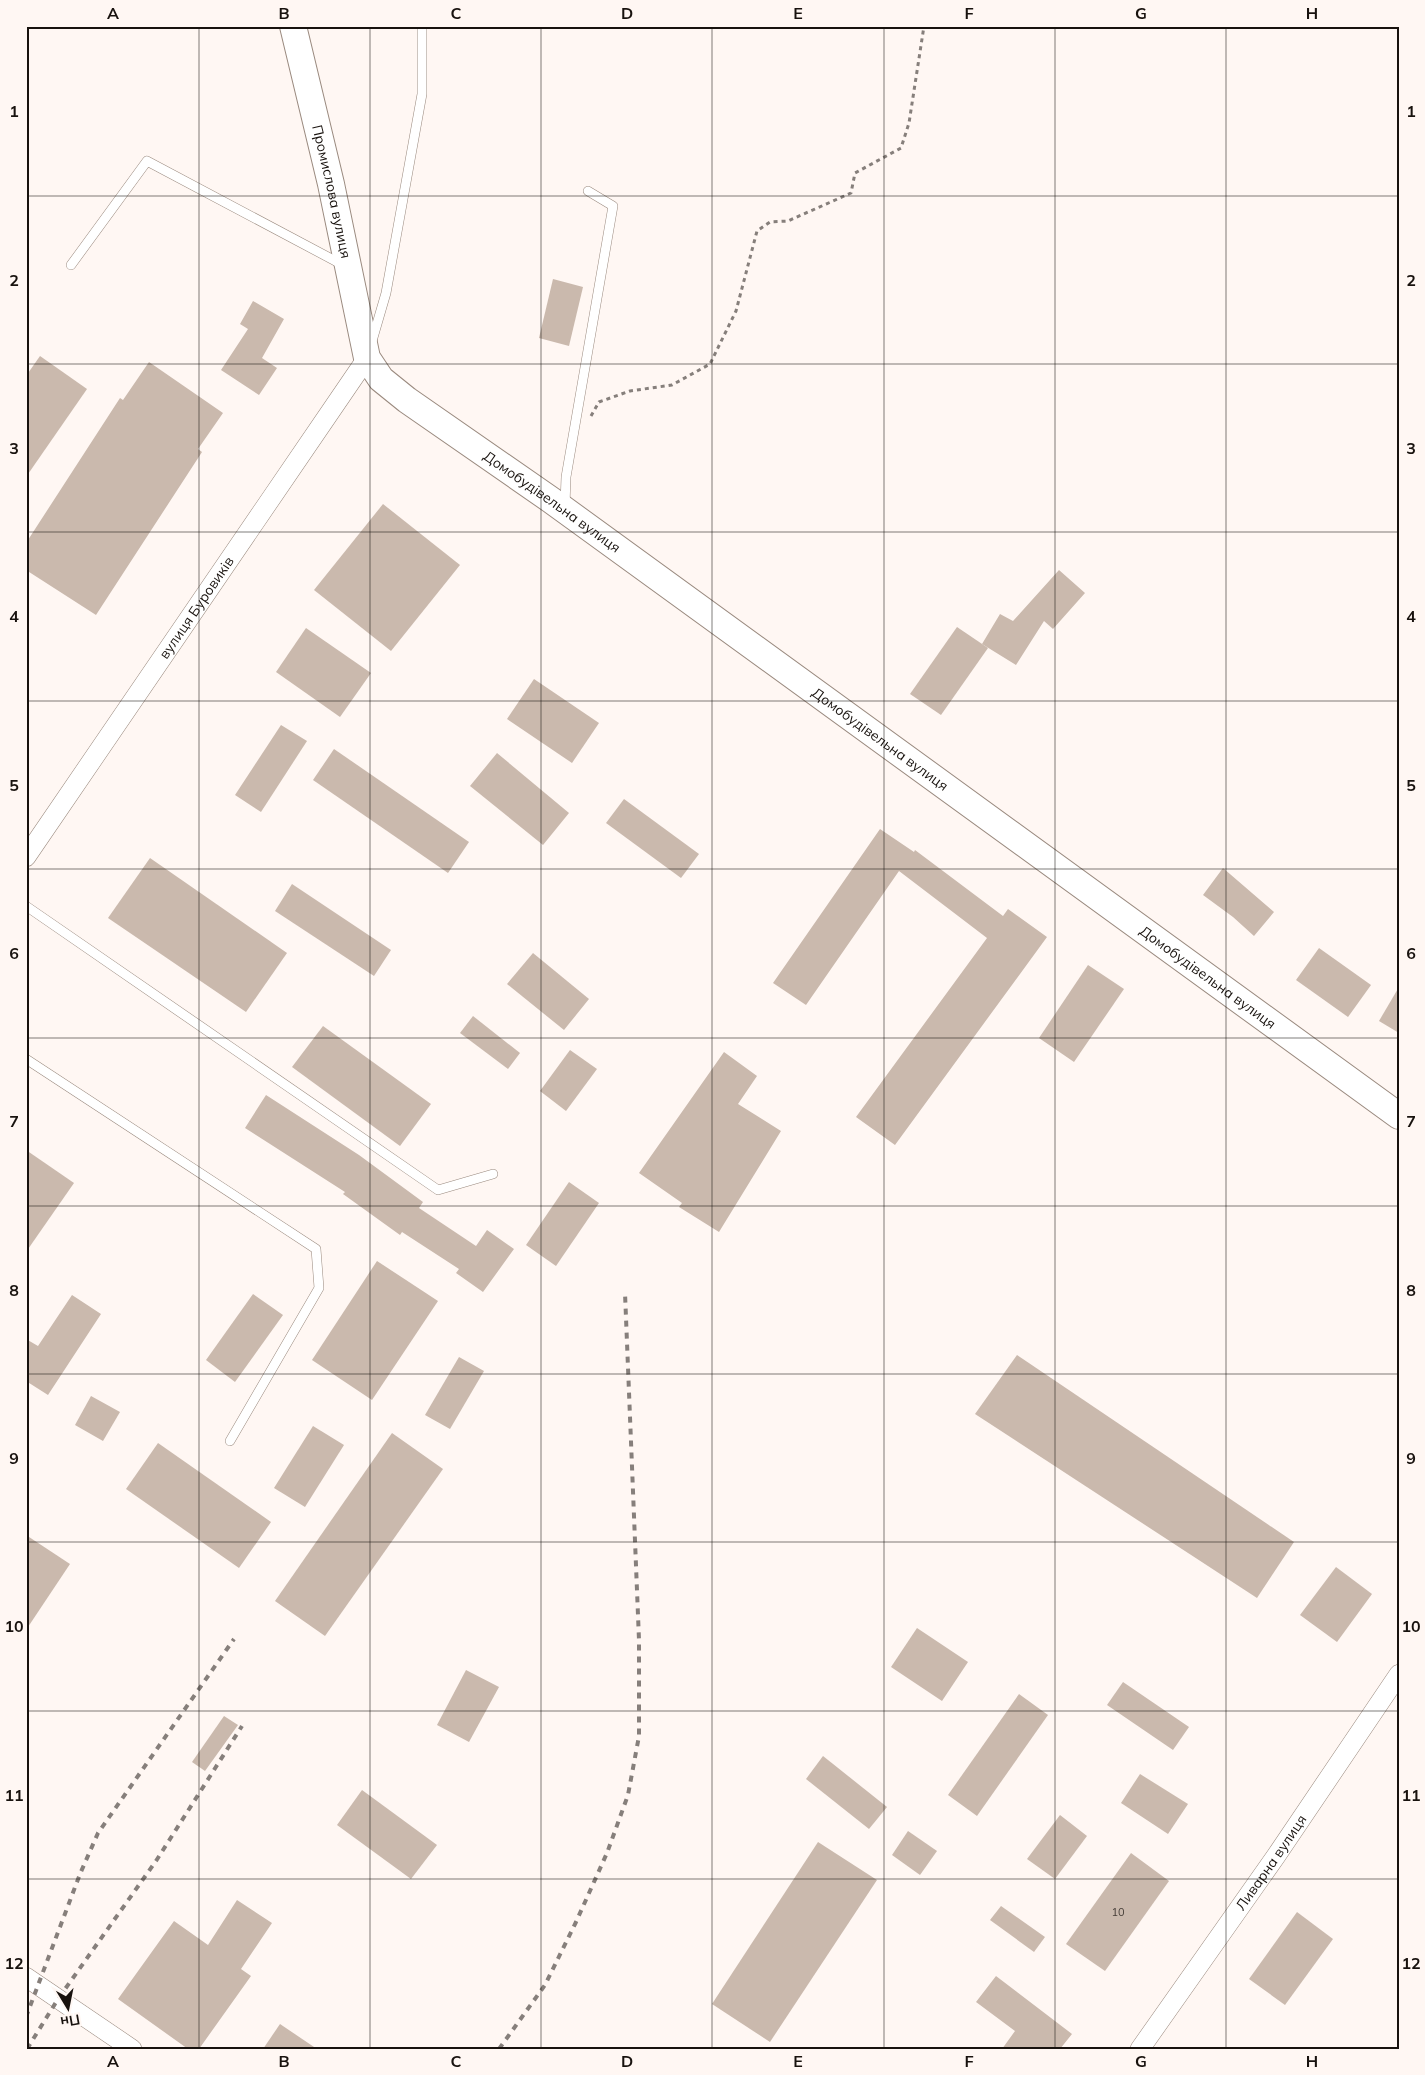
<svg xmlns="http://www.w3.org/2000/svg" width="1425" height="2075" viewBox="0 0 1425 2075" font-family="Mulish,sans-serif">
	<rect width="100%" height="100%" fill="#fff7f3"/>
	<g fill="#cab9ad">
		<polygon points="553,279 583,287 569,346 539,338"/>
		<polygon points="253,301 284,319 262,358 277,368 259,395 221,370 248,329 240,324"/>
		<polygon points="40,356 87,389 26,477 26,376"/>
		<polygon points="149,362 223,413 198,449 202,452 96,615 26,570 26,543 120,398 123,400"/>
		<polygon points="383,504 460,565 391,651 314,590"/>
		<polygon points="1059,570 1085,593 1053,629 1044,621 1016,665 982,644 1000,614 1013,621"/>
		<polygon points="957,627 988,648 941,715 910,694"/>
		<polygon points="306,628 371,673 340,717 276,672"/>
		<polygon points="534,679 599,723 572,763 507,719"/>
		<polygon points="281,725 307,741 261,812 235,795"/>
		<polygon points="334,749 469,842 448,873 313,780"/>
		<polygon points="497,753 569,813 543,845 470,786"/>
		<polygon points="624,799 699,854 681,878 606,823"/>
		<polygon points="880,829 914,852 915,850 1003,916 1008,909 1047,937 895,1145 856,1117 987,938 899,871 806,1005 773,983"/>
		<polygon points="150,858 287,953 246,1012 108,918"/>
		<polygon points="1223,868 1274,912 1254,936 1233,917 1203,895"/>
		<polygon points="292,884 391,950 374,976 275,911"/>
		<polygon points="1319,948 1371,985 1348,1017 1296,980"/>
		<polygon points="533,953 589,999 564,1030 507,984"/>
		<polygon points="1088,965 1124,989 1074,1062 1039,1038"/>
		<polygon points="1399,987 1399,1033 1379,1021"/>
		<polygon points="473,1016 520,1053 508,1069 460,1033"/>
		<polygon points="323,1026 431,1104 400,1146 292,1067"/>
		<polygon points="570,1050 597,1069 566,1111 540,1091"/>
		<polygon points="724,1052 757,1076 738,1104 781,1131 719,1232 679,1207 682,1203 639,1173"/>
		<polygon points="266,1095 359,1155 423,1202 419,1208 476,1246 487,1230 514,1249 483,1292 456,1273 459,1269 402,1232 400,1235 343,1194 345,1192 245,1128"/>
		<polygon points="26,1150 74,1183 26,1252"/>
		<polygon points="569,1182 599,1203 556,1266 526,1245"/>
		<polygon points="377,1261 438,1301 372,1400 312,1360"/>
		<polygon points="253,1294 283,1315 235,1382 206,1360"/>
		<polygon points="72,1295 101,1314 48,1395 26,1381 26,1339 38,1346"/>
		<polygon points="1017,1355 1294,1542 1257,1598 975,1414"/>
		<polygon points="459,1357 484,1371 450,1429 425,1415"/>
		<polygon points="91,1396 120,1412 103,1441 75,1425"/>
		<polygon points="313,1426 344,1445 305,1507 274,1488"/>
		<polygon points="392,1433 443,1469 325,1636 275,1601"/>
		<polygon points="158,1443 271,1522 239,1568 126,1489"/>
		<polygon points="26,1535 70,1564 26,1630"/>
		<polygon points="1336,1567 1372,1594 1337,1642 1300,1615"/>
		<polygon points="917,1628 968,1662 942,1701 891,1667"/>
		<polygon points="466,1670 499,1687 469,1742 437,1725"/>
		<polygon points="1123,1682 1189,1727 1173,1750 1107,1705"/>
		<polygon points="1019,1694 1048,1715 977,1816 948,1795"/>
		<polygon points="224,1716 238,1725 205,1771 192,1762"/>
		<polygon points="823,1756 887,1807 869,1829 806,1779"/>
		<polygon points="1140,1774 1188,1804 1168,1834 1121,1803"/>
		<polygon points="362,1790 437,1845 411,1879 337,1825"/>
		<polygon points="1060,1815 1087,1836 1055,1879 1027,1859"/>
		<polygon points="908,1831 937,1851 920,1875 892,1855"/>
		<polygon points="818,1842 877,1880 770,2042 712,2004"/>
		<polygon points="1131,1853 1169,1881 1105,1971 1066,1944"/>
		<polygon points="237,1900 272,1923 241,1969 251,1976 199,2049 188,2049 118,1999 174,1921 208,1945"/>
		<polygon points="1001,1906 1045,1937 1034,1952 990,1920"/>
		<polygon points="1297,1912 1333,1939 1285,2005 1249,1979"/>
		<polygon points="996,1976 1072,2034 1060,2049 1002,2049 1015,2031 976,2002"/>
		<polygon points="280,2024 317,2049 263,2049"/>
	</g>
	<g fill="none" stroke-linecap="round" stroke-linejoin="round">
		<defs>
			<g id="lane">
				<polyline points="71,265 147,161 343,265"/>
				<polyline points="372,341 386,293 422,94 422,26"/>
				<polyline points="565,505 566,477 613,206 588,191"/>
				<polyline points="26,906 438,1190 493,1174"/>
				<polyline points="26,1059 316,1249 319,1288 230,1441"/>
			</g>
			<g id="street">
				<path id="s1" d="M26 857 367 358"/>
				<polyline points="26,1977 132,2049"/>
				<path id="s2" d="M1140 2049 1276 1856 1399 1674"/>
			</g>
			<g id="secondary">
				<path id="s3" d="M293 26 331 184 367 358 381 379 407 400 551 500 1399 1116"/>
			</g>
		</defs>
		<use href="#lane" stroke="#9a8a7f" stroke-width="10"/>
		<use href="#street" stroke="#9a8a7f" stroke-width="20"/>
		<use href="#secondary" stroke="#9a8a7f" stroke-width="28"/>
		<polyline stroke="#867f7b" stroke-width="3" stroke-dasharray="4 4" stroke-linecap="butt" points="591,416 599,402 630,391 672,385 710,364 736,311 757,231 770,222 788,221 851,193 855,173 901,148 909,123 924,26"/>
		<use href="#lane" stroke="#fff" stroke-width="9"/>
		<use href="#street" stroke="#fff" stroke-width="19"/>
		<use href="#secondary" stroke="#fff" stroke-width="26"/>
		<g stroke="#867f7b" stroke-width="4" stroke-dasharray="6 6" stroke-linecap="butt">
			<polyline points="26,2017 80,1874 98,1833 234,1639"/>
			<polyline points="27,2049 58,1999 156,1861 242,1726"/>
			<polyline points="499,2049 545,1985 576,1922 607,1853 628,1795 639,1736 639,1640 625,1293"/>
		</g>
	</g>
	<path fill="none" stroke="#18120e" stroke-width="1" stroke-opacity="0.55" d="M199 26V2049M370 26V2049M541 26V2049M712 26V2049M884 26V2049M1055 26V2049M1226 26V2049M26 196H1399M26 364H1399M26 532H1399M26 701H1399M26 869H1399M26 1038H1399M26 1206H1399M26 1374H1399M26 1542H1399M26 1711H1399M26 1879H1399"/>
	<g text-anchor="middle" stroke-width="4" stroke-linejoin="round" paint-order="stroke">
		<g font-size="11" fill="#443c36">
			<text x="1118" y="1916">10</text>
		</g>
		<g font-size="14" fill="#18120e" stroke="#fff7f3">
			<text dy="5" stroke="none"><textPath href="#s3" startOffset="170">Промислова вулиця</textPath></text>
			<text dy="5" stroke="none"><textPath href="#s3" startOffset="576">Домобудівельна вулиця</textPath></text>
			<text dy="5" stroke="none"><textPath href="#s1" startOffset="302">вулиця Буровиків</textPath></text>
			<text dy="5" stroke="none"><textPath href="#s3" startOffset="981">Домобудівельна вулиця</textPath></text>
			<text dy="5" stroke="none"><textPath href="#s3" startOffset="1386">Домобудівельна вулиця</textPath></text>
			<text dy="5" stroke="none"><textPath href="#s2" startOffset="228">Ливарна вулиця</textPath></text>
		</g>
	</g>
	<rect width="1425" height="2075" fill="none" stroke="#fff7f3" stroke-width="55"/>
	<g transform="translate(68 2008) rotate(170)" stroke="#fff7f3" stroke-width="4" paint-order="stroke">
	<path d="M0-4L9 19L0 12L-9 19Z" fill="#18120e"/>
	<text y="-8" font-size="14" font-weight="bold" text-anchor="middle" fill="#18120e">Пн</text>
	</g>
	<rect x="28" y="28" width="1370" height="2020" fill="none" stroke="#18120e" stroke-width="2"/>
	<g font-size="16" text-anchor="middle" font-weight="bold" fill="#18120e">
		<text x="113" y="19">A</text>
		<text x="284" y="19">B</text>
		<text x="456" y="19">C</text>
		<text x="627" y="19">D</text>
		<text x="798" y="19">E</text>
		<text x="969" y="19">F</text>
		<text x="1141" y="19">G</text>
		<text x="1312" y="19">H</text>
		<text x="14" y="117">1</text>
		<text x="1411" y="117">1</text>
		<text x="14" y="286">2</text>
		<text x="1411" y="286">2</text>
		<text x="14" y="454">3</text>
		<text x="1411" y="454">3</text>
		<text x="14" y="622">4</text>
		<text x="1411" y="622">4</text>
		<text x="14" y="791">5</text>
		<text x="1411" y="791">5</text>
		<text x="14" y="959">6</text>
		<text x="1411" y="959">6</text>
		<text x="14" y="1127">7</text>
		<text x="1411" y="1127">7</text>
		<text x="14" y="1296">8</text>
		<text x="1411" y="1296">8</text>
		<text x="14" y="1464">9</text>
		<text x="1411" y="1464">9</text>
		<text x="14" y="1632">10</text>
		<text x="1411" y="1632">10</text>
		<text x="14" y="1801">11</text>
		<text x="1411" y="1801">11</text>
		<text x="14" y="1969">12</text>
		<text x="1411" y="1969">12</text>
		<text x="113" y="2067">A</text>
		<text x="284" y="2067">B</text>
		<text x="456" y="2067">C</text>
		<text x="627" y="2067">D</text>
		<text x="798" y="2067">E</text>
		<text x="969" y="2067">F</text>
		<text x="1141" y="2067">G</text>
		<text x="1312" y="2067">H</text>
	</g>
</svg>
